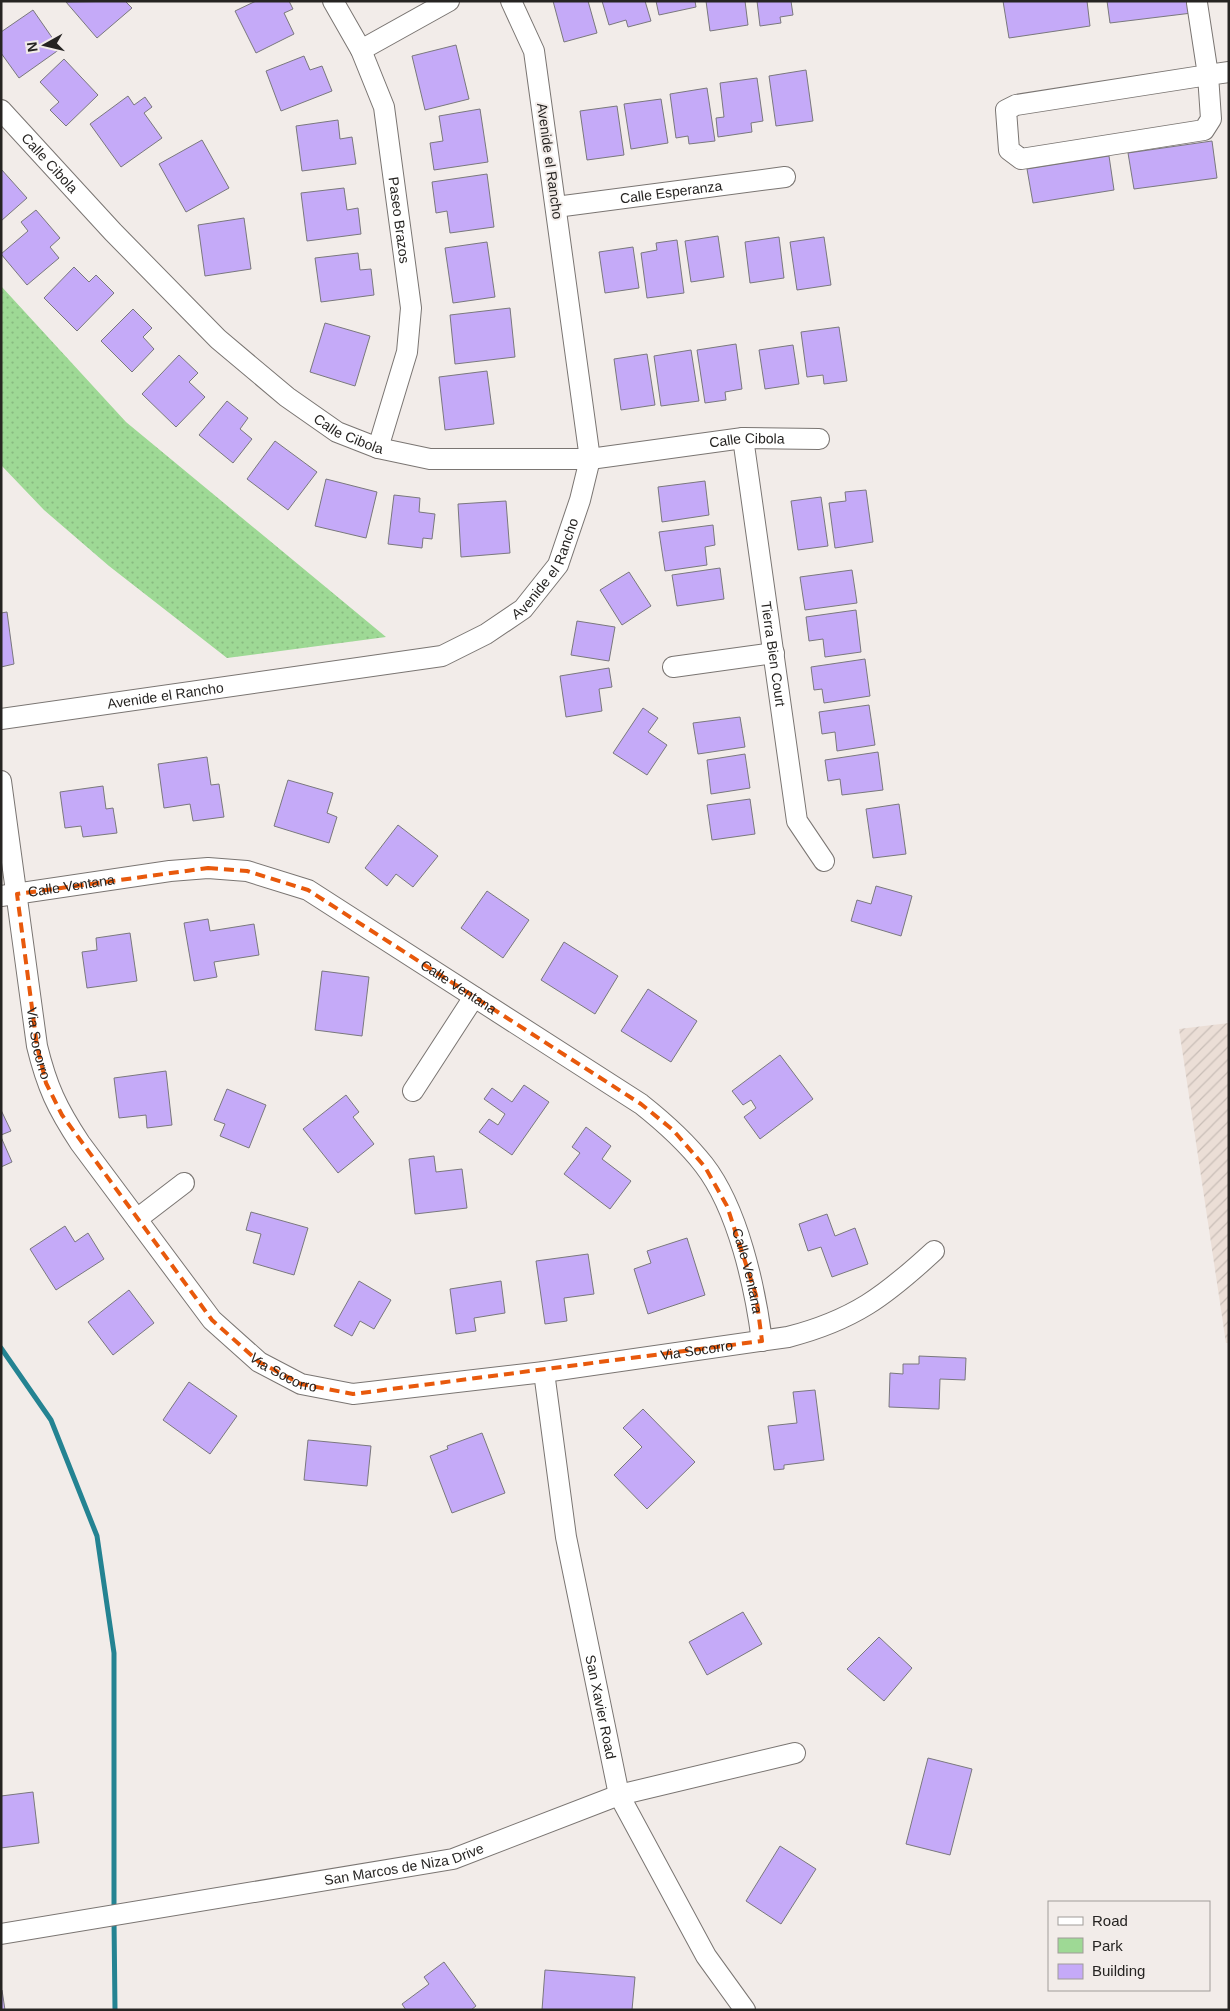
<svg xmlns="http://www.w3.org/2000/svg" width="1230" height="2011" viewBox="0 0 1230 2011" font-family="Arial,sans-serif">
	<defs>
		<pattern id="industrial-furrows" width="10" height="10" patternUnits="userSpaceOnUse" patternTransform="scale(1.25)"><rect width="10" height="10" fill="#ebded6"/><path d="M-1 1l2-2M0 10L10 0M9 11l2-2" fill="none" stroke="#c9beb7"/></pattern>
		<pattern id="green-dots" width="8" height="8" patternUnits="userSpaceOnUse" patternTransform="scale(1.25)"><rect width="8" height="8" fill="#9ed995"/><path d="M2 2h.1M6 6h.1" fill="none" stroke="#88ba80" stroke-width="1.8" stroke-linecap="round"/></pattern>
	</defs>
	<rect width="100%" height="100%" fill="#f2ece9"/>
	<polygon fill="url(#industrial-furrows)" points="1229,1023 1229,1343 1226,1343 1179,1029"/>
	<polygon fill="url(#green-dots)" points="1,286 126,422 386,637 227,658 109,566 44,510 1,465"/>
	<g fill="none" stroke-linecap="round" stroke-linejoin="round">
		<g stroke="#248392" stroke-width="5">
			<polyline points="1,1348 51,1420 97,1536 114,1653 114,1912"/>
			<polyline points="114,1920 115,2010"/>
		</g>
	</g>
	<g fill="#c5aaf8" stroke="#7a787d">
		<polygon points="125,1 132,8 97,38 66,2"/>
		<polygon points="256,1 289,1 293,9 284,13 294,34 256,53 235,11"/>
		<polygon points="553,1 588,1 597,33 564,42"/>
		<polygon points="602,1 645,1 651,21 628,27 626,20 609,25"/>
		<polygon points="656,1 695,1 696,7 659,15"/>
		<polygon points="706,1 745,1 748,25 710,31"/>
		<polygon points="757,1 791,1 793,15 780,17 781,23 760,26"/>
		<polygon points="1003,1 1087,1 1090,26 1009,38"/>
		<polygon points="1107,1 1191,1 1192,13 1110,23"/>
		<polygon points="33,10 60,49 19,78 1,53 1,32"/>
		<polygon points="456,45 469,99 425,110 412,56"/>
		<polygon points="304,56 310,70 322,66 332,91 281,111 266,71"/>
		<polygon points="64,59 98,95 66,126 50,110 59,102 40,82"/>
		<polygon points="806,70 813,121 776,126 769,76"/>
		<polygon points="757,78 763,121 751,123 752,132 718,137 716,118 724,117 720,83"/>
		<polygon points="707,88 715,141 689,144 688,136 676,138 670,94"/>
		<polygon points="128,96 134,105 145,97 152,107 144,113 162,138 121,167 90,124"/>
		<polygon points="661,99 668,143 631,149 624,104"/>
		<polygon points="617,106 624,155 587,160 580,111"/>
		<polygon points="480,109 488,162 434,170 430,143 443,141 439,116"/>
		<polygon points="338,120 340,139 352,137 356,164 302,171 296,126"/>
		<polygon points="202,140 229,188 186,212 159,164"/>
		<polygon points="1212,141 1217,178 1134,189 1128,153"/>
		<polygon points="1109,156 1114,190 1033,203 1027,169"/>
		<polygon points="1,169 27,198 1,221"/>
		<polygon points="487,174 494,227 450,233 447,211 436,213 432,182"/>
		<polygon points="344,188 347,210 358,208 361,234 307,241 301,193"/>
		<polygon points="36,210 60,238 50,247 59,258 27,285 1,254 28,231 21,222"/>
		<polygon points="244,218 251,269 205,276 198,225"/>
		<polygon points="718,236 724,277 691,282 685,241"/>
		<polygon points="779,237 784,278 750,283 745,242"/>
		<polygon points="824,237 831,285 797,290 790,242"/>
		<polygon points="677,240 684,293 647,298 641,253 657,250 656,243"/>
		<polygon points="487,242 495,297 453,303 445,248"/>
		<polygon points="633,247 639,288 605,293 599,252"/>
		<polygon points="358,253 360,270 371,269 374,295 321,302 315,258"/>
		<polygon points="74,267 89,282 96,275 114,293 77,331 44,298"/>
		<polygon points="510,308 515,357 455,364 450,315"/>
		<polygon points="133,309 152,328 143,337 154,349 132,372 101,341"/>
		<polygon points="325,323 370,336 355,386 310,372"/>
		<polygon points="839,327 847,381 824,384 823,375 807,377 801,332"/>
		<polygon points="736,344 742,389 725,392 726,400 705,403 697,350"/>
		<polygon points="793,345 799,384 765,389 759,350"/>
		<polygon points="691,350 699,401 661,406 654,356"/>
		<polygon points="647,354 655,405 621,410 614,359"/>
		<polygon points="179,355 198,373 189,382 205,397 176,427 142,394"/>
		<polygon points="487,371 494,424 445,430 439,377"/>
		<polygon points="227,401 248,418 240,429 252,439 233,463 199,435"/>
		<polygon points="275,441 317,472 288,510 247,479"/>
		<polygon points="326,479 377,492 366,538 315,526"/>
		<polygon points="705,481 709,515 662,522 658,487"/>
		<polygon points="866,490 873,542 835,548 829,503 846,501 845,492"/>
		<polygon points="394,495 420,498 419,512 435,514 432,539 423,538 422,548 388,544"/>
		<polygon points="821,497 828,546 798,550 791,501"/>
		<polygon points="506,501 510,553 461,557 458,504"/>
		<polygon points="713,525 715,545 705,547 707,565 665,571 659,532"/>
		<polygon points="720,568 724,599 677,606 672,575"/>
		<polygon points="852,570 857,603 805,610 800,577"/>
		<polygon points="629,572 651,606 622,625 600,590"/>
		<polygon points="856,610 861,652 825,657 823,639 809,641 806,617"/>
		<polygon points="7,612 14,664 1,667 1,613"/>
		<polygon points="577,621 615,627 609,661 571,655"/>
		<polygon points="865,659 870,696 824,703 822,689 814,690 811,667"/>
		<polygon points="609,668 612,687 599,689 602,711 566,717 560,676"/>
		<polygon points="869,705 875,745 837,751 835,732 822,734 819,712"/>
		<polygon points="643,708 658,718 648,732 667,745 647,775 613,753"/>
		<polygon points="740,717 745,747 698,754 693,723"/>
		<polygon points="878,752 883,790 842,795 840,779 828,781 825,760"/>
		<polygon points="745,754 750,788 711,794 707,760"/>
		<polygon points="207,757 211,785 219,784 224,817 193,821 190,804 164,808 158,764"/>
		<polygon points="288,780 333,793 327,813 337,817 329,843 274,826"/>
		<polygon points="103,786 106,809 113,808 117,833 83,837 81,826 65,828 60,792"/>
		<polygon points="750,799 755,834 712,840 707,805"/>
		<polygon points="899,804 906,854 873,858 866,809"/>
		<polygon points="398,825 438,856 413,887 396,874 387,886 365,868"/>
		<polygon points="876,886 912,896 901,936 851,921 857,900 871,904"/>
		<polygon points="487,891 529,920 503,958 461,928"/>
		<polygon points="208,919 210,931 254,924 259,955 214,962 217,977 194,981 184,923"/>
		<polygon points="130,933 137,981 87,988 82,952 97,950 96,938"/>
		<polygon points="564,942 618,976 595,1014 541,980"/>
		<polygon points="322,971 369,977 362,1036 315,1030"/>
		<polygon points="648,989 697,1021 671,1062 621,1031"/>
		<polygon points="780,1055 813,1099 760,1139 744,1117 756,1108 751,1100 743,1105 732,1091"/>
		<polygon points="166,1071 172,1125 147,1128 146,1115 119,1118 114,1078"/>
		<polygon points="524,1085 549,1102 512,1155 479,1132 489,1119 498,1125 505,1114 484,1099 492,1088 512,1102"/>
		<polygon points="227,1089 266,1105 249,1148 220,1136 225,1124 214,1120"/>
		<polygon points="346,1095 359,1112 353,1117 374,1144 338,1173 303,1129"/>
		<polygon points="1,1110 11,1131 1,1135"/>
		<polygon points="586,1127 611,1146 602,1159 631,1181 610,1209 564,1174 580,1153 572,1147"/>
		<polygon points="1,1137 12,1162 1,1167"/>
		<polygon points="434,1156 436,1172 462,1169 467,1208 415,1214 409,1159"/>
		<polygon points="251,1212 308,1228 294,1275 253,1263 261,1234 246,1230"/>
		<polygon points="827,1214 835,1236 855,1228 868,1264 832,1277 821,1247 808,1251 799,1224"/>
		<polygon points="65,1226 75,1242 88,1233 104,1259 56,1290 30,1249"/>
		<polygon points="687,1238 705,1295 648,1314 634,1269 651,1263 647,1251"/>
		<polygon points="588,1254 594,1294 564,1298 567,1321 545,1324 536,1261"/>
		<polygon points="359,1281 391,1300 374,1329 360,1321 352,1336 334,1326"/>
		<polygon points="501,1281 505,1313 474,1318 476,1331 456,1334 450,1289"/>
		<polygon points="129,1290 154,1323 113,1355 88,1322"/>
		<polygon points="919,1356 966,1358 965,1380 940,1379 939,1409 889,1407 890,1373 903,1374 903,1364 919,1364"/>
		<polygon points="189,1382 237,1416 210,1454 163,1420"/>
		<polygon points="815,1390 824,1460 784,1465 784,1469 774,1470 768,1426 797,1423 793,1392"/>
		<polygon points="643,1409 695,1462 647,1509 614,1475 642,1447 623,1428"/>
		<polygon points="482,1433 505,1493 452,1513 430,1456 448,1449 447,1446"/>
		<polygon points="308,1440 371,1446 367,1486 304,1480"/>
		<polygon points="743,1612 762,1644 707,1675 689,1642"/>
		<polygon points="879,1637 912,1668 884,1701 847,1669"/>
		<polygon points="928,1758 972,1769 950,1855 906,1844"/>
		<polygon points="33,1792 39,1843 1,1848 1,1796"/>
		<polygon points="780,1846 816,1869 781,1924 746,1901"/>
		<polygon points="444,1962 476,2006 471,2010 406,2010 402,2004 429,1984 424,1977"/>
		<polygon points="545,1970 635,1977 632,2010 542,2010"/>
		<polygon points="1,1990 2,1990 5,2010 1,2010"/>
	</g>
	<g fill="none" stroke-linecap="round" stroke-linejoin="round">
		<defs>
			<g id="minor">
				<path id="s1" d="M333 1 361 50 384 107 411 308 407 352 378 448"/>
				<polyline points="1197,3 1208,75 1211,119 1204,130 1021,159 1009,150 1006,110 1016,105 1208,75 1229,72"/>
				<polyline points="361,50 449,1"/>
				<path id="s2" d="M1 110 113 232 218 339 287 397 337 432 378 448 430 459H590L743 438 819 439"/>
				<path id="s3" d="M556 207 785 177"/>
				<path id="s4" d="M743 438 797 821 824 861"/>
				<polyline points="673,667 774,653"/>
				<path id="s5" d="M1 719 442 656 486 634 523 609 558 565 580 500 590 459 534 51 511 1"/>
				<path id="s6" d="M1 781 37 1046C47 1087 57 1108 80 1143L212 1320 259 1362 301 1384 353 1394 544 1372 788 1337C854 1320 885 1296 934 1251"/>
				<path id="s7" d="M1 896 170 871 208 868 247 871 308 890 641 1104C665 1123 686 1142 704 1165 738 1209 755 1287 762 1341"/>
				<polyline points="413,1091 474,997"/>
				<polyline points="137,1219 184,1183"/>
				<path id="s8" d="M544 1372 566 1537 619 1795 706 1956 745 2010"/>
				<path id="s9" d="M1 1934 453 1859 619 1795 795 1753"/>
			</g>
		</defs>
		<use href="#minor" stroke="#7a7572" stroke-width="22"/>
		<use href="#minor" stroke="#fff" stroke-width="20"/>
	</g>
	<path fill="none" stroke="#e8590c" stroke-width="4" stroke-dasharray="10 6" stroke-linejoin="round" d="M208 868 247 871 308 890 641 1104 673 1130 705 1167 727 1206 756 1295 762 1341 353 1394 301 1384 259 1362 212 1320 62 1115 46 1083 37 1046 17 894Z"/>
	<g text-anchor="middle" stroke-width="4" stroke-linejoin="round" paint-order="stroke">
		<g font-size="14" fill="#262422" stroke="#f2ece9">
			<text transform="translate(550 161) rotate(82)" y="5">Avenide el Rancho</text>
			<text dy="5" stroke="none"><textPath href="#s2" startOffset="72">Calle Cibola</textPath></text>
			<text dy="5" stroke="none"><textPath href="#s3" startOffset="116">Calle Esperanza</textPath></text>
			<text dy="5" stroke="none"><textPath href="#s1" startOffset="232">Paseo Brazos</textPath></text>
			<text dy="5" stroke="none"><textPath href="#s2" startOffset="478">Calle Cibola</textPath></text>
			<text dy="5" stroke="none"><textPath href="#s2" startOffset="882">Calle Cibola</textPath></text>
			<text dy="5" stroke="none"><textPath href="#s5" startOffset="586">Avenide el Rancho</textPath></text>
			<text dy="5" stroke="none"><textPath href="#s4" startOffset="218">Tierra Bien Court</textPath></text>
			<text dy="5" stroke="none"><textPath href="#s5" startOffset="166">Avenide el Rancho</textPath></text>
			<text dy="5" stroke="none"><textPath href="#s7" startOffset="71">Calle Ventana</textPath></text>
			<text dy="5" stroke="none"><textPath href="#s7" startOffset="491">Calle Ventana</textPath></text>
			<text dy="5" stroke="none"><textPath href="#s6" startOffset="265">Via Socorro</textPath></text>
			<text dy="5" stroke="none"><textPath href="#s7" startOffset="911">Calle Ventana</textPath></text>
			<text dy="5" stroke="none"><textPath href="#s6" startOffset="1105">Via Socorro</textPath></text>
			<text dy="5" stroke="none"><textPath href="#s6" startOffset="685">Via Socorro</textPath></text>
			<text dy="5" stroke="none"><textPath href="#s8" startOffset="340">San Xavier Road</textPath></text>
			<text dy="5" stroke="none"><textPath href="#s9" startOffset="409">San Marcos de Niza Drive</textPath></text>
		</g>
	</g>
	<rect width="1230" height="2011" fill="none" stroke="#262422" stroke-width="5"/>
	<rect x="1048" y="1901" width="162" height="90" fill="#f2ece9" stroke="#a09c99"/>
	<rect x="1058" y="1917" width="25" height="8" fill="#ffffff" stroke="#a09c99"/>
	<text x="1092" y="1926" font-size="15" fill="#262422">Road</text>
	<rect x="1058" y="1938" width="25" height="15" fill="#9ed995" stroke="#a09c99"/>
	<text x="1092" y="1951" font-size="15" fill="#262422">Park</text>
	<rect x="1058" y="1964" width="25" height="15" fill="#c5aaf8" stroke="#a09c99"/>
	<text x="1092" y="1976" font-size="15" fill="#262422">Building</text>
	<g transform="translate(45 45) rotate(262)" stroke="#f2ece9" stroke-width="4" paint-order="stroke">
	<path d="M0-4L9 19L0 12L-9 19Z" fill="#262422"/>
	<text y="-8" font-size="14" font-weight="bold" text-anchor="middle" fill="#262422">N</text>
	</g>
</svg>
